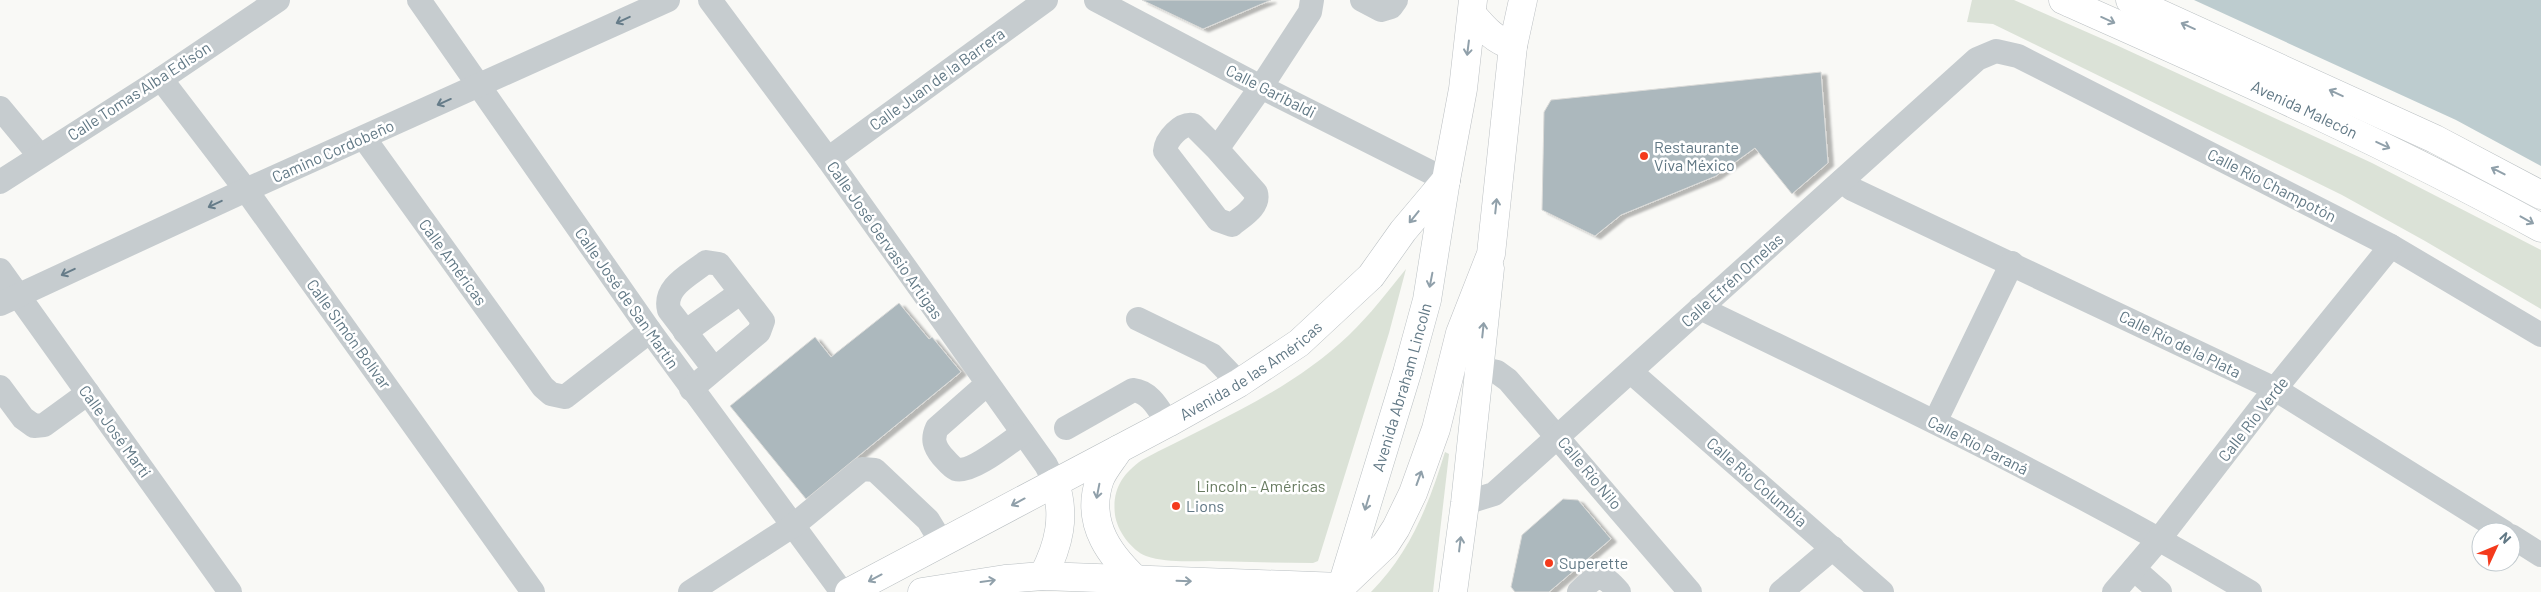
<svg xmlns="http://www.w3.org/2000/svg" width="2541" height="592" viewBox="0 0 2541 592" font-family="Barlow,sans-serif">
	<defs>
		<filter id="shadow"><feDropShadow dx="5.5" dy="3" stdDeviation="1" flood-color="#0004"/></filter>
	</defs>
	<rect width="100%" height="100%" fill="#f9f9f6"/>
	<g fill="#dbe2d7">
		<polygon points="1972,0 2014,0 2114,44 2372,163 2541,250 2541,309 2425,241 2342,195 1993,24 1967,22"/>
		<path d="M1406 269 1389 333 1318 561 1313 563C1279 563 1245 562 1210 561 1189 561 1166 563 1146 556 1131 550 1117 530 1115 515 1112 490 1122 474 1142 460 1212 423 1291 391 1349 335 1370 315 1388 291 1406 269Z"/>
		<path d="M1445 452 1449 454 1433 592H1371C1410 553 1429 504 1445 452Z"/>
	</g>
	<polygon fill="#bdcccf" points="2194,0 2541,0 2541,166 2456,120"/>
	<g fill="#acb8bd" stroke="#dbdbd9" filter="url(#shadow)">
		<polygon points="1142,0 1271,0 1203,29"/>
		<polygon points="1821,72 1828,163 1792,194 1755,148 1716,176 1621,215 1595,236 1542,210 1544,112 1551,100"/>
		<polygon points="899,303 929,339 932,337 961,372 806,499 730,406 815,337 831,357"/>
		<polygon points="1563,499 1578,500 1611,539 1549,592 1515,592 1511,587 1522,535"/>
	</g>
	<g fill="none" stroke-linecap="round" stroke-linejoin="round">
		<defs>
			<g id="major">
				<path id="s1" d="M2063 0C2225 72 2386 143 2541 228"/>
				<polyline points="2130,0 2435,139 2541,195"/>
				<path d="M1119 449C1113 459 1104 469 1100 479 1084 524 1111 558 1143 586"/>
				<path d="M1043 576C1059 545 1066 516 1055 483"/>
				<path id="s2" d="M849 592 1168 423 1239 383 1299 343 1371 276 1403 231 1446 180"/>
				<polyline points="922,592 1005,579 1043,576 1341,587"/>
				<path id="s3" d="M1340 592 1407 373 1427 300 1446 180"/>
				<polyline points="1453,592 1465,503 1490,268"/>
			</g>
			<g id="highway">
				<path d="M1472 14C1485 29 1494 40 1513 46"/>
				<polyline points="1446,180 1463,89 1473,0"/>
				<polyline points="1341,587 1385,545 1396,528 1413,493 1436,429 1460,333 1491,254 1513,46 1523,0"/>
			</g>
		</defs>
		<use href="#major" stroke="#b9bfc2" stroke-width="29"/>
		<use href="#highway" stroke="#bbbfc2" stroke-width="29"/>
		<g stroke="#c6cccf" stroke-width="24">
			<polyline points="419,0 650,331 842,592"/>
			<polyline points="710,0 828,159 1046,465 1055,483"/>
			<polyline points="1096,0 1261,87 1446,180"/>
			<polyline points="1362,0 1381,10 1391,7 1396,0"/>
			<polyline points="161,79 246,190 533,592"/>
			<polyline points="0,108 39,155"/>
			<polyline points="364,138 543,387 551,394 565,397 650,331"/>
			<path d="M1217 149 1193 125C1181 123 1166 139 1165 151L1218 220 1232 225C1241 217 1260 207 1256 193L1217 149 1261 87 1310 12 1312 0"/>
			<polyline points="828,159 1046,0"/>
			<polyline points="1842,181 1852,189 2275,389 2504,532"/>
			<polyline points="0,182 161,79 278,0"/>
			<polyline points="0,270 230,592"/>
			<polyline points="0,304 246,190 668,0"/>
			<path d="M1700 308C1886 398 2073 486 2250 592"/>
			<polyline points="1138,319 1212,355 1239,383"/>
			<polyline points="685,332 740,293"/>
			<polyline points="1479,368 1497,372 1508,380 1690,592"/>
			<polyline points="1631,372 1882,592"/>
			<path d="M987 384 937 428C932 439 934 446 942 456 946 460 951 467 956 469 971 474 1010 442 1023 433"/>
			<polyline points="0,387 23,418 34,426 44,425 88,393"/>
			<path d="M691 389 759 332 763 321 719 264 706 262C690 275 663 287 669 310L714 369"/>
			<polyline points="1935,422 2012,263"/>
			<path d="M1066 428 1133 390C1151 392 1159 410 1168 423"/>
			<polyline points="1465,503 1494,494 1977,59 1996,51 2018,56 2391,246 2541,335"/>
			<polyline points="2511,536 2541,555"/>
			<polyline points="2134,569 2160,592"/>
			<polyline points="690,592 794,525 862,469 875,470 928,520 942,543"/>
			<path d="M1579 592C1597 574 1602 572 1619 592"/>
			<polyline points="1781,592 1833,548"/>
			<polyline points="2114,592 2160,538 2275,389 2391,246"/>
		</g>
		<use href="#major" stroke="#fff" stroke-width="28"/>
		<use href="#highway" stroke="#fff" stroke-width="28"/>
	</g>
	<defs><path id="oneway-shaft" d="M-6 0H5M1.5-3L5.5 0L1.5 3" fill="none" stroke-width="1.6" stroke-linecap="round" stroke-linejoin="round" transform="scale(1.25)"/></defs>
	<g stroke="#667c89">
		<use href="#oneway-shaft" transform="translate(623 20) rotate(155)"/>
		<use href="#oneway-shaft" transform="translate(444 102) rotate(156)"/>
		<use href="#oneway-shaft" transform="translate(215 204) rotate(155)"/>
		<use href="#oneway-shaft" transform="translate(68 272) rotate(155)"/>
	</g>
	<g stroke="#90a0aa">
		<use href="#oneway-shaft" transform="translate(2108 20) rotate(24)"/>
		<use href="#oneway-shaft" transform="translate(2188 26) rotate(-156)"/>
		<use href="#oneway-shaft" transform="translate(1468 48) rotate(97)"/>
		<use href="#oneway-shaft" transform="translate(2336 93) rotate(-155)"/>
		<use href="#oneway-shaft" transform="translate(2383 145) rotate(25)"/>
		<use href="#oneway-shaft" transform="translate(2498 171) rotate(-153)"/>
		<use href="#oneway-shaft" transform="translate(1496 206) rotate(-84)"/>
		<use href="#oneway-shaft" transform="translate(1414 217) rotate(129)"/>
		<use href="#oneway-shaft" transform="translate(2527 220) rotate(29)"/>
		<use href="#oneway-shaft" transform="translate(1431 280) rotate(101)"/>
		<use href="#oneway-shaft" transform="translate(1483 330) rotate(-84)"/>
		<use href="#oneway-shaft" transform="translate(1419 478) rotate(-70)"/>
		<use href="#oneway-shaft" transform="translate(1098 491) rotate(101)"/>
		<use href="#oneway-shaft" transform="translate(1018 502) rotate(152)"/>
		<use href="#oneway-shaft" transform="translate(1367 503) rotate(107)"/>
		<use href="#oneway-shaft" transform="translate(1460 544) rotate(-83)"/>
		<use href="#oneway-shaft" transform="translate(875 578) rotate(152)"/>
		<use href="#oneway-shaft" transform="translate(988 581) rotate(-8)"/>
		<use href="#oneway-shaft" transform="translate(1184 581) rotate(2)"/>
	</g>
	<g fill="#f43a1c" stroke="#fff" stroke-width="2">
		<circle cx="1644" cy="156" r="5"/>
		<circle cx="1176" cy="506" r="5"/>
		<circle cx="1549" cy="563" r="5"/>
	</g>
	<g text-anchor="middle" stroke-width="5" stroke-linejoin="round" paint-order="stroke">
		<g font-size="16" fill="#617885" stroke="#fff">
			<text transform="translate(937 79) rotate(-36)" y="6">Calle Juan de la Barrera</text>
			<text transform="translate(139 91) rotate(-33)" y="6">Calle Tomas Alba Edisón</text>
			<text transform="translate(1271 91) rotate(27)" y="6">Calle Garibaldi</text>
			<text dy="6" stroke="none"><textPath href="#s1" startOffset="265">Avenida Malecón</textPath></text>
			<text transform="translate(333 151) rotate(-24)" y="6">Camino Cordobeño</text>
			<text transform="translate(2272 185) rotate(27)" y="6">Calle Río Champotón</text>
			<text transform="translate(885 240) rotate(55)" y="6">Calle José Gervasio Artigas</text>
			<text transform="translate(453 262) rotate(54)" y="6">Calle Américas</text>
			<text transform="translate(1732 280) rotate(-42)" y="6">Calle Efrén Ornelas</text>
			<text transform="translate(627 298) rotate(55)" y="6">Calle José de San Martín</text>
			<text transform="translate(349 334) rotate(54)" y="6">Calle Simón Bolívar</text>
			<text transform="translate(2180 344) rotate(26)" y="6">Calle Río de la Plata</text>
			<text dy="6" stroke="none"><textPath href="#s2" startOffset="459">Avenida de las Américas</textPath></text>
			<text dy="6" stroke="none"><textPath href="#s3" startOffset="214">Avenida Abraham Lincoln</textPath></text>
			<text transform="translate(2253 419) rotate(-52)" y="6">Calle Río Verde</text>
			<text transform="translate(115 431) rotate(54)" y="6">Calle José Martí</text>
			<text transform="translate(1978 445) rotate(27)" y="6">Calle Río Paraná</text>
			<text transform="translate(1590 473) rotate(50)" y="6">Calle Río Nilo</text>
			<text transform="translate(1757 482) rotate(41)" y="6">Calle Río Columbia</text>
		</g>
		<g font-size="16" fill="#617885" stroke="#fff" text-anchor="start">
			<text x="1654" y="153">Restaurante<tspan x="1654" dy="18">Viva México</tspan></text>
			<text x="1186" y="512">Lions</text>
			<text x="1559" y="569">Superette</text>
		</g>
		<g font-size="16" fill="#687b61" stroke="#fff">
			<text x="1261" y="492">Lincoln - Américas</text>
		</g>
	</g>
	<g transform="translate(2496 547) rotate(46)"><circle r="24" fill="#ffffff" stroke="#c0c9ce"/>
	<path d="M0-4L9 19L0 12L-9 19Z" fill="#f43a1c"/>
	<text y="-8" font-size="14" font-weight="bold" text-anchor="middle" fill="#617885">N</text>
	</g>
</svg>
